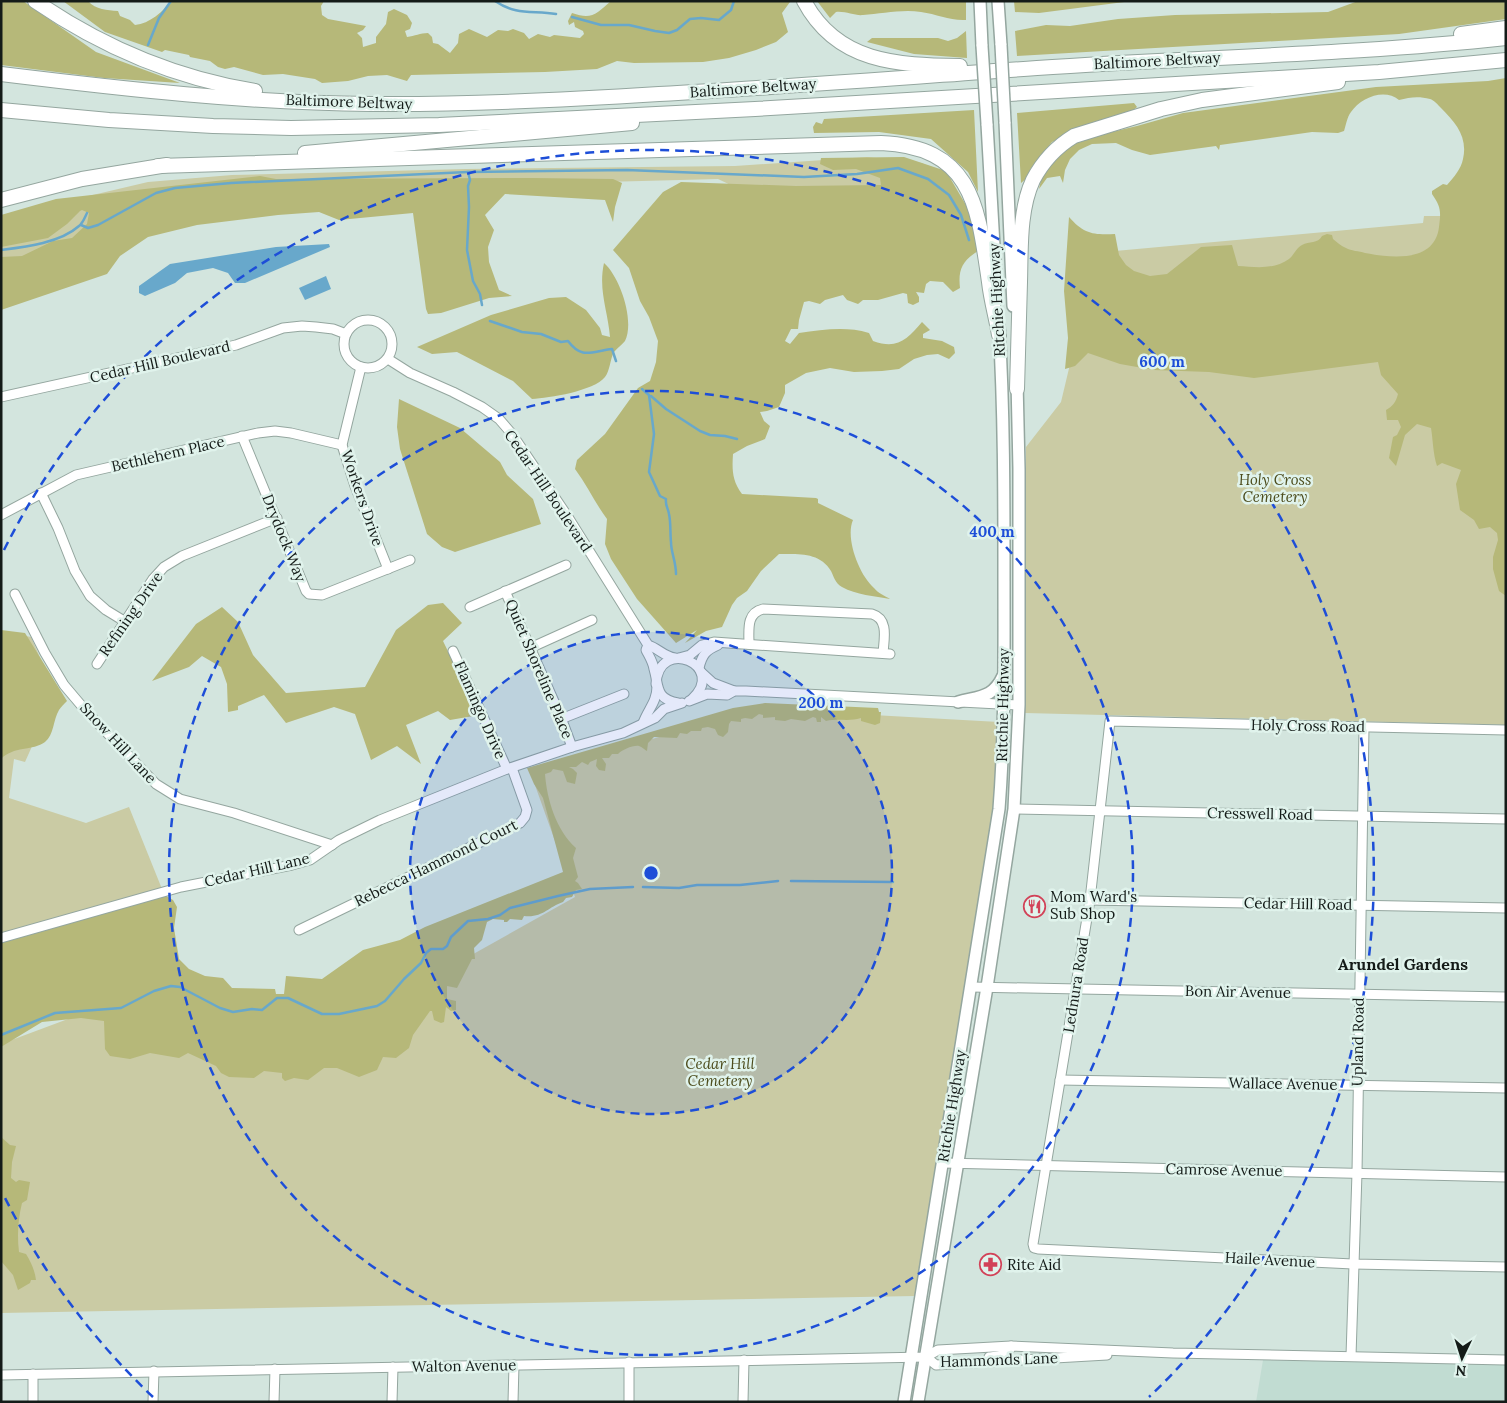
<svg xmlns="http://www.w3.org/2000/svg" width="1507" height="1403" viewBox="0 0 1507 1403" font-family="Lora,serif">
	<rect width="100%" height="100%" fill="#d3e5de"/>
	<polygon fill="#c1dcd2" points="1263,1360 1506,1365 1506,1402 1256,1402"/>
	<g fill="#cacba4">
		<polygon points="867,157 922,163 947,177 834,234 718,179 296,190 1,272 1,220 29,210 148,182 232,175 466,169 735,166"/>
		<polygon points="1424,216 1506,216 1506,725 1025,713 1026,447 1061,402 1091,276 1082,254 1423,223"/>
		<polygon points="1,631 31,637 42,662 58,688 25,762 14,759 9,798 86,823 129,807 162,889 1,936"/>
		<polygon points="801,711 999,722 994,808 915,1296 1,1313 1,1044 76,1016 334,1032 575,897 531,774 725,718 751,713"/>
	</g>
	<g fill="#b6b879">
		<polygon points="1,1 23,1 96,52 180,83 104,78 1,65"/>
		<path d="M63 1H88C96 10 107 10 118 11L120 16 130 20 135 25C150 24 162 11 173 1H324L321 6 322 15 328 19 366 26 363 30 357 33 362 38 363 47 376 43V37L386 24 388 12 394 9 407 15 412 23 410 29 405 31 407 37C415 36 420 33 428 33L432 37 433 43 438 44 450 53 458 43 459 34 469 29 487 37 498 30 508 31 513 29 524 33 529 39 538 34 550 37 554 35 580 38 584 34 583 31 575 27 574 22 569 25 568 21 572 13C592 20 596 14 611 1L790 2 782 13 788 32 776 42 756 50 729 58 703 62 634 63 617 61 597 69 545 72 411 75 407 81 387 75 368 76 348 81 322 83 315 79 283 74 263 75 234 67 225 69 218 67 210 61 190 57 189 55 165 50 162 52 105 32Z"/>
		<path d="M817 1H966V20C950 21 937 14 921 12 902 9 881 14 863 15 855 16 846 11 836 12L830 18Z"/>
		<polygon points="1014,1 1132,1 1039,13 1015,12"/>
		<polygon points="1358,1 1506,1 1506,19 1399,34 1017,56 1015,31 1046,25 1070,26 1118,19 1175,15 1328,12"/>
		<polygon points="966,31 967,58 914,54 867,42 872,38 938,38 948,41 957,38"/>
		<path d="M1506 78V596L1499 591 1493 569V557L1498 540 1497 533 1490 527 1479 529 1474 520 1460 510 1456 484 1461 470 1442 463 1437 466C1433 454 1433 440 1431 428L1417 424 1405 435 1396 466 1389 458 1393 437 1397 435 1401 427 1398 420H1387L1386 410C1393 406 1396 402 1398 394L1381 375 1378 362 1254 378 1209 372 1154 370 1120 364 1088 353 1075 366 1065 369 1068 338 1064 291 1069 217C1084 234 1093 235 1115 234L1119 255 1126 265 1134 271 1150 276 1167 274 1201 247 1232 245 1238 266C1255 267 1274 270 1289 259 1294 255 1296 248 1302 245 1309 241 1318 244 1322 236L1327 234 1332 235 1333 239C1337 242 1341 246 1346 248 1351 251 1359 251 1365 253 1391 258 1435 263 1439 227 1441 211 1441 207 1432 194V191L1443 184 1447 185C1454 177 1461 169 1463 159 1468 137 1456 123 1441 108 1438 105 1434 100 1430 99 1419 96 1410 97 1399 100 1385 88 1361 97 1351 112 1347 117 1346 125 1344 131L1338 133 1312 132 1220 145 1219 150 1216 146 1150 155 1132 150 1116 143 1092 144 1079 150 1070 159 1065 170 1063 183 1060 176 1047 178 1039 189 1041 180 1050 161 1078 140 1137 126 1183 113 1376 87 1488 81Z"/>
		<polygon points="1134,103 1137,107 1131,112 1092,125 1052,142 1031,168 1027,178 1021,183 1017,113"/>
		<polygon points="974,110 978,192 968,172 931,139 879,132 814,133 813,127 816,122 822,124 824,119"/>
		<path d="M904 157 946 171 973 217 978 251C962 261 958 270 960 288L953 292 943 282 930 281 926 284 924 293 916 292 919 297V302L913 305 908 303 907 294 903 293 878 300H863L858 304 847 300 843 295 825 300 820 304 809 301 804 302 799 320 798 329H791L785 341 790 344 799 333C823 330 845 326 869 333L873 341C898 350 907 339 922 322L930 330 923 334V338L942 341 954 347 955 353 949 359 938 354 927 355 914 359 899 369 882 371 854 372 830 368 806 373 785 385V393L779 407 767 411 760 412 764 421 770 426 765 439 747 446 733 454C732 469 732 481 742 494L816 498 818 499V503L853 520C845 538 859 575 874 588 878 593 885 596 890 599 875 596 856 595 842 587 835 583 834 577 831 571 820 552 798 554 779 554L761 571 747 591 737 598 732 605 722 627 706 631 685 643 697 630 676 643 637 599 611 559 605 544 607 519C595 503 587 485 575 469L577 460 605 434 638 388 650 381 656 362 658 341 649 317 640 301 629 268 613 250 663 192 681 182 796 186 881 185 880 178 856 169 833 170 820 164 821 158Z"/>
		<polygon points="260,176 276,179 532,178 613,179 622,183 615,207 613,222 605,200 505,194 485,215 494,230 488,247 489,262 499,290 512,296 489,298 441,313 428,314 426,309 413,213 339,220 319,212 278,215 197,225 148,237 120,256 107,274 1,310 1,257 22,256 53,241 72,238 87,224 89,213 82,210 80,211 67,224 48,238 1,247 1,215 56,199"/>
		<path d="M604 263C620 277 635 321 625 341 622 345 617 348 614 352 610 359 610 371 605 377 594 391 549 398 532 399L513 381 457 352 432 354 417 347 491 315 549 298 566 297 586 310 600 328 602 335 610 337C608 311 598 290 604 263Z"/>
		<polygon points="399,399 460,428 500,462 507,475 533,499 541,524 455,552 442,547 427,534 400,449 397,427"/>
		<polygon points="443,603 462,623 443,641 479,715 450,720 438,711 406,725 421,764 397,746 371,760 355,714 334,707 286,723 264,695 238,706 238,710 228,712 227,684 221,667 202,656 189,667 152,681 196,624 222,607 238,622 253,655 286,693 365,687 396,630 428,605"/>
		<path d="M1 630 25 633 67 701C64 704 61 707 59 710 53 720 54 735 45 742 33 751 13 746 1 759Z"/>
		<path d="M765 703 878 708 879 712H881L880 723 875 725 861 721V718C848 722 839 718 826 721L821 717V722H817L816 718 813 717 805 721 791 719 785 721 775 720V717L763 718V715L759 714 752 719 745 718 741 719V722L731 721 729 724 728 732 723 737 718 735 715 729 708 727 702 728 701 731H691L687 734 680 733 677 738 654 737 648 743 647 751C645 750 642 747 639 746 633 745 622 750 618 754H612L609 758H602L606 764 605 771 599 770 596 766 597 759 590 762 588 765 582 762 576 767H569L573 769 577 773 575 784 567 782 563 771 553 769 551 772 545 774C547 800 556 830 576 848L573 858 578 877 575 881 578 883 582 889 576 890 572 897 566 898 563 902C548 907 543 918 524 916L522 920 510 919 507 922H504V920L493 919 487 922 482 940 474 948 475 959H472L457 988 447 986V999L456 1001V1010L451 1011 446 1007 444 1022 441 1023 434 1020 432 1011H430L413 1035 409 1048 396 1058 383 1057 377 1070 359 1077 337 1068H324L308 1080 294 1078 285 1081 282 1078V1073L264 1071 254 1078 229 1077 221 1073 216 1066 188 1053 179 1058 150 1053 130 1059 110 1056 105 1049 104 1021 81 1018 42 1022 1 1047V943L166 896 173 900 177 907 174 928 179 959 189 969 205 976 223 978 232 988 275 989 276 994H284L286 976 322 979 363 950 400 940 425 927 563 872 543 798 534 784 527 768 733 708Z"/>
		<path d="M1 1137 10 1145 16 1146 12 1162 11 1178 16 1182 19 1180 30 1182 27 1200 22 1203C18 1220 17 1235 19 1252L26 1254C31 1262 35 1271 36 1280H31L30 1283 18 1290 13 1275 1 1261Z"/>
	</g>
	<g fill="#68a8cb">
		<polygon points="329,244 330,247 245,283 235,283 228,273 213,268 187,273 175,283 145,296 139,293 139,286 170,264 276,247"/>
		<polygon points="326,276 331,289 305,300 299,288"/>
	</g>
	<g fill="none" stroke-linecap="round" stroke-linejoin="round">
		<g stroke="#68a8cb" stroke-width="2.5">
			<path d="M495 1C517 16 533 10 556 14"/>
			<polyline points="572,17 601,25 629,25 655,31 669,33 677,30 690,19 701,18 719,20 731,10 734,1"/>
			<polyline points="148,45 159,18 171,1"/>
			<polyline points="468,172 470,180 468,186 469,207 467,250 473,281 480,294 482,305"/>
			<polyline points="81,225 88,228 98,225 156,193 175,188 231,183 468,172 627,170 804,177 857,174 898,168 928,179 949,195 961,215 969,240"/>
			<path d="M1 250C25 247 60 243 79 226 83 223 85 217 87 213"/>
			<path d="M490 321 522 332 541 334 561 342 568 341C582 360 592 351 612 349L616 361"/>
			<path d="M642 389 649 395 654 434 649 472 660 496 666 499C665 505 668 508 669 514 671 523 670 533 671 542 671 553 676 561 676 574"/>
			<polyline points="651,396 666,409 700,431 710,435 725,436 737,439"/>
			<polyline points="791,881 893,882"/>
			<polyline points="643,887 679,888 697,885 740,885 778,881"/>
			<polyline points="1,1035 55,1013 121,1008 154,991 171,986 180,987 220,1008 233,1012 252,1009 262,1010 277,998 288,998 322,1014 339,1014 377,1006 385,1001 404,979 421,963 426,953 431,949 443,949 447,946 451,937 468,921 488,919 500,915 510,908 558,896 590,889 633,887"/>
		</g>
		<defs>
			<g id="minor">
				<circle cx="368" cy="344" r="24"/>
				<path d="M388 359 410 373 453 392 482 407 499 419 512 434 566 514 648 645C658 648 663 656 675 658"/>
				<polyline points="361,367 342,445 355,486 388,569"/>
				<polyline points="1,397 236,345 283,328 302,326 316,327 333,329 346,334"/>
				<polyline points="242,436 306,591 309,594 322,595 410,560"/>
				<polyline points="41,493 58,528 75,571 90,596 106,610 124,621"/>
				<polyline points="1,515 76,475 258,433 275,431 291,433 342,445"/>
				<polyline points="505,591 560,715 572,747"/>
				<polyline points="15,594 45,653 64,685 86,711 156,784 180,799 234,813 332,845"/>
				<polyline points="470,607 566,565"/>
				<path d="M749 644C749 630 746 613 763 609L872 614C889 619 884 639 883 653"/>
				<path d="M648 645 646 650C649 656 653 662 654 669 659 686 655 699 678 703"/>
				<polyline points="530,648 592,620"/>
				<polyline points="453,651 507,769"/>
				<polyline points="679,658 690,655 702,645 714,642 890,654"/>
				<polyline points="97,664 153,579 164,567 182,556 277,518"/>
				<path d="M699 668C702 655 706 650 718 645"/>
				<polyline points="701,672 713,683 734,691"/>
				<path d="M656 684C659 635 728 666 692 699"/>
				<polyline points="689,701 707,694 727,695 734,691 746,691 1019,705"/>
				<polyline points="561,719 624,694"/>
				<path d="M643 723C648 709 657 702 657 686"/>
				<polyline points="1506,730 1110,721 1090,900 1033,1244 1034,1248 1038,1249 1353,1264 1506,1267"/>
				<polyline points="1014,809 1506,819"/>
				<polyline points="1090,900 1506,908"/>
				<polyline points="299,930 520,823 525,817 527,810 512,768"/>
				<polyline points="1,938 181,887 292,865 310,860 339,840 380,820 507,769 572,747 623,733 655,718 664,709 682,703"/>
				<polyline points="971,987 1506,997"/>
				<polyline points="1060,1080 1506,1088"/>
				<polyline points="943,1163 1506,1177"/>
				<polyline points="1351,1356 1357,1173 1364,727"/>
				<polyline points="926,1357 936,1365 1107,1355"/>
				<path d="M989 1357C998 1356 1009 1356 1011 1346"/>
				<polyline points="1,1375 926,1357 938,1350 1011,1346 1173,1353 1506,1360"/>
				<polyline points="33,1402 33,1374"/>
				<polyline points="153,1402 154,1371"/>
				<polyline points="274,1402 275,1369"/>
				<polyline points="392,1402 393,1367"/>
				<polyline points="513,1402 514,1365"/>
				<polyline points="629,1402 629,1362"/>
				<polyline points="743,1402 744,1360"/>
			</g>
			<g id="major">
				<polyline points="980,1 982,46"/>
				<polyline points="998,1 1001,45"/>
				<polyline points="1005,122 1013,306"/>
				<polyline points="987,124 997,298"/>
				<path d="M958 702C980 696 993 698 1003 676"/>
				<path d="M904 1402 999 809C1005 733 1004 657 1004 581 1004 496 1004 411 999 326"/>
				<polyline points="918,1402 987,987 1014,809 1019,705 1019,469 1017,381"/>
			</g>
			<g id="highway">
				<path d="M35 1C102 47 175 78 255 91"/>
				<path d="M804 1C837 63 897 65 960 66"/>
				<polyline points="1461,34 1506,28"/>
				<path d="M1 74C124 89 247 103 371 104 467 105 563 100 659 94 785 87 911 77 1037 68 1193 57 1350 55 1506 38"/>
				<polyline points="1,110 109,120 213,126 291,128 439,125 755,109 1379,72 1506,60"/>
				<polyline points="305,153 632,123"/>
				<path d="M158 166 881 143C973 147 978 207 989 282 991 300 996 317 999 335"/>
				<polyline points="1,200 82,179 167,165"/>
				<path d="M1017 389C1018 354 1019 318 1020 282 1021 250 1019 210 1033 180 1043 161 1056 147 1074 136L1161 109 1202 100 1338 82"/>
			</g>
		</defs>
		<use href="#minor" stroke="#94a69f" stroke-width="11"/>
		<use href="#major" stroke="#94a69f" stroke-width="14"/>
		<use href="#highway" stroke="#94a69f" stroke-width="16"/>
		<use href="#minor" stroke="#fff" stroke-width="9"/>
		<use href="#major" stroke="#fff" stroke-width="11"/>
		<use href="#highway" stroke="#fff" stroke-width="14"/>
		<defs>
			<g id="major-bridge">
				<polyline points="1001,45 1005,122"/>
				<polyline points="982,46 987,124"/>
			</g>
		</defs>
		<use href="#major-bridge" stroke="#94a69f" stroke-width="14" stroke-linecap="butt"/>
		<use href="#major-bridge" stroke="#fff" stroke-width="11"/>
	</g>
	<circle cx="651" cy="873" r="241" fill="#1d4ed8" fill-opacity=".12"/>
	<g fill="none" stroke="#1d4ed8" stroke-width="2.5" stroke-dasharray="9 6">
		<circle cx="651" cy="873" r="241"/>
		<circle cx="651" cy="873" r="482"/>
		<path d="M153 1397A723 723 0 0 1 4 1196M4 550A723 723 0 1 1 1149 1397"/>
	</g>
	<defs>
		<symbol id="restaurant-ring" viewBox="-11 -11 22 22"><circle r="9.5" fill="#e0f3ec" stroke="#d24258" stroke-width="1.5"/><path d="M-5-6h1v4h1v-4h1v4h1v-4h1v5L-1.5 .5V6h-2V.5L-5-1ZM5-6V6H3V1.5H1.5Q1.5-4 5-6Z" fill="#d24258"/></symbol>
		<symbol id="pharmacy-ring" viewBox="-11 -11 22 22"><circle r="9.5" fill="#e0f3ec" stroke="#d24258" stroke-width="1.5"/><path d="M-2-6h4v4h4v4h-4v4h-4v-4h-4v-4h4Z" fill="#d24258"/></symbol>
	</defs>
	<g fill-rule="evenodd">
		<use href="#restaurant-ring" x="1022" y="894" width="25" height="25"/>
		<use href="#pharmacy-ring" x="978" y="1252" width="25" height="25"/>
	</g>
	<g text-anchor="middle" stroke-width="5" stroke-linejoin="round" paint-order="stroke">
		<g font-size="15" fill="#141b18" stroke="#e0f3ec">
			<text transform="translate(1157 61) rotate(-3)" y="5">Baltimore Beltway</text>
			<text transform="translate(753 88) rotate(-4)" y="5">Baltimore Beltway</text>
			<text transform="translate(349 102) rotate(2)" y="5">Baltimore Beltway</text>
			<text transform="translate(997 300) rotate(-93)" y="5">Ritchie Highway</text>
			<text transform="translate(160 362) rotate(-13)" y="5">Cedar Hill Boulevard</text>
			<text transform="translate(168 454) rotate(-13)" y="5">Bethlehem Place</text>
			<text transform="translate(548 491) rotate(56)" y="5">Cedar Hill Boulevard</text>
			<text transform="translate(362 498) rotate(71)" y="5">Workers Drive</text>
			<text transform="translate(284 538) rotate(68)" y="5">Drydock Way</text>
			<text transform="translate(131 614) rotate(-55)" y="5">Refining Drive</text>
			<text transform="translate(539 669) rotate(67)" y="5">Quiet Shoreline Place</text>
			<text transform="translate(1003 705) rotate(-89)" y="5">Ritchie Highway</text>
			<text transform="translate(480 710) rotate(66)" y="5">Flamingo Drive</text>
			<text transform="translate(1308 726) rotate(1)" y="5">Holy Cross Road</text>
			<text transform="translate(118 743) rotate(47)" y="5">Snow Hill Lane</text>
			<text transform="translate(1260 814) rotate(1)" y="5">Cresswell Road</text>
			<text transform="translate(436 863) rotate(-26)" y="5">Rebecca Hammond Court</text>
			<text transform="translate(257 870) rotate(-13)" y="5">Cedar Hill Lane</text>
			<text transform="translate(1298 904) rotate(1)" y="5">Cedar Hill Road</text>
			<text transform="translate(1076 985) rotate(-81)" y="5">Lednura Road</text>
			<text transform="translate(1238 992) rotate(1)" y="5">Bon Air Avenue</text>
			<text transform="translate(1358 1042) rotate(-89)" y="5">Upland Road</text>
			<text transform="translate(1283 1084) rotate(1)" y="5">Wallace Avenue</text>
			<text transform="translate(952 1106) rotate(-81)" y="5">Ritchie Highway</text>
			<text transform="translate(1224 1170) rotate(1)" y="5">Camrose Avenue</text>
			<text transform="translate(1270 1260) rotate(3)" y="5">Haile Avenue</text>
			<text transform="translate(999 1360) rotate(-2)" y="5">Hammonds Lane</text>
			<text transform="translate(464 1366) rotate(-1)" y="5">Walton Avenue</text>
		</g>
		<g font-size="15" font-style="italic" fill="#4c4c1c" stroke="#e0f3ec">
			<text x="1275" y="485">Holy Cross<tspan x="1275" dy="17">Cemetery</tspan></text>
			<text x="720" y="1069">Cedar Hill<tspan x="720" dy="17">Cemetery</tspan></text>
		</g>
		<g font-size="15" fill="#141b18" stroke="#e0f3ec" text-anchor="start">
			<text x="1050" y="902">Mom Ward's<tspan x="1050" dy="17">Sub Shop</tspan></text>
			<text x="1007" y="1270">Rite Aid</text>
		</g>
		<g font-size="16" font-weight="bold" fill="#141b18" stroke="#e0f3ec">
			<text x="1403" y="970">Arundel Gardens</text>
		</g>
	</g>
	<circle cx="651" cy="873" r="8" fill="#1d4ed8" stroke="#e0f3ec" stroke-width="2.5"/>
	<g font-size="15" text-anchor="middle" font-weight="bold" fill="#1d4ed8" stroke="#e0f3ec" stroke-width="5" stroke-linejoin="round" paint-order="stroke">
		<text x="1162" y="367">600 m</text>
		<text x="992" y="537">400 m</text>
		<text x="821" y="708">200 m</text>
	</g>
	<rect width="1507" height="1403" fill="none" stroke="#141b18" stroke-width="5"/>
	<g transform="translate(1462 1358) rotate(184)" stroke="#e0f3ec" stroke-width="4" paint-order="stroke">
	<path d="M0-4L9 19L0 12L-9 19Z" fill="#141b18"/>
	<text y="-8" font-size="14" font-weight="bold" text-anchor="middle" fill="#141b18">N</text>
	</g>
</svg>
